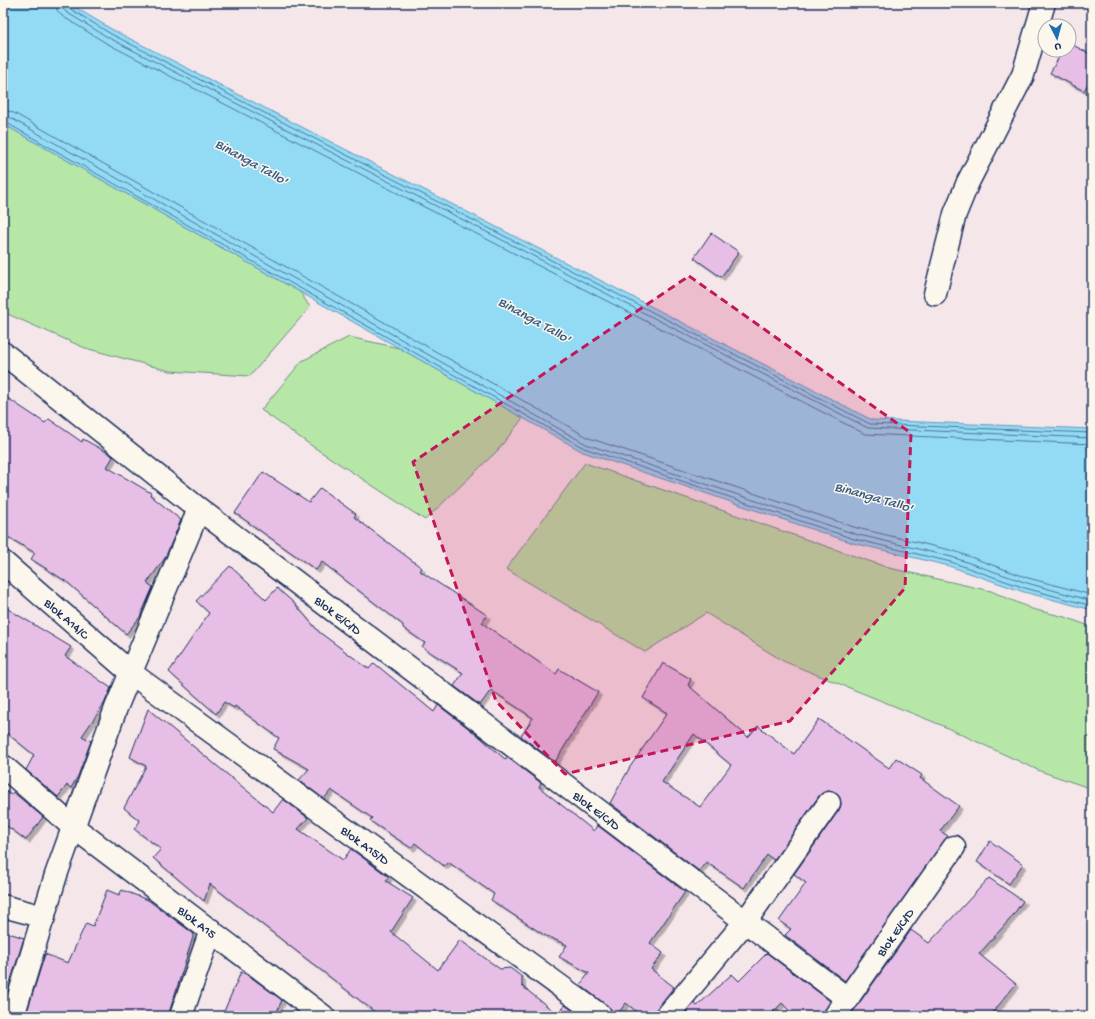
<svg xmlns="http://www.w3.org/2000/svg" width="1095" height="1019" viewBox="0 0 1095 1019" font-family="'Gochi Hand',sans-serif">
	<defs>
		<filter id="shadow"><feDropShadow dx="3.5" dy="3.5" stdDeviation="0" flood-color="#0004"/></filter>
	</defs>
	<rect width="100%" height="100%" fill="#f5e6ea"/>
	<filter id="ink" filterUnits="userSpaceOnUse"><feTurbulence type="fractalNoise" baseFrequency=".025" numOctaves="2"/><feDisplacementMap in="SourceGraphic" scale="8" xChannelSelector="R" yChannelSelector="G"/><feConvolveMatrix kernelMatrix="1 2 1 2 8 2 1 2 1" color-interpolation-filters="sRGB"/></filter>
	<g filter="url(#ink)">
		<g fill="#b7e7a6" stroke="#698b82">
			<polygon points="3,124 300,292 310,307 250,376 170,371 85,348 3,312"/>
			<polygon points="349,337 399,348 523,418 497,451 425,520 312,446 261,410 302,361"/>
			<polygon points="585,463 889,568 991,591 1032,609 1065,617 1092,627 1092,789 1040,771 941,725 783,661 706,613 645,652 506,569"/>
		</g>
		<polygon fill="#93dbf5" stroke="#6396b9" points="3,3 68,3 113,30 872,420 1092,429 1092,610 1024,592 949,566 853,543 583,452 3,124"/>
		<g fill="none" stroke-linecap="round" stroke-linejoin="round">
			<g stroke="#4b749a" stroke-width="1">
				<polyline points="56,3 57,10 62,16 106,43 865,434 1092,444"/>
				<polyline points="62,3 63,9 66,12 109,38 868,428 1092,438"/>
				<polyline points="67,3 69,8 111,34 870,424 1092,433"/>
				<polyline points="3,110 12,112 589,438 857,528 954,551 1028,578 1092,595"/>
				<polyline points="3,116 9,117 586,444 855,534 952,557 1027,583 1092,601"/>
				<polyline points="3,121 584,448 854,539 951,562 1025,588 1092,606"/>
			</g>
		</g>
		<g fill="#e7bee5" stroke="#1b2f5e" fill-rule="evenodd" filter="url(#shadow)">
			<polygon points="1069,43 1092,55 1092,75 1084,91 1050,73 1063,50 1069,50"/>
			<polygon points="711,233 739,252 721,277 694,258"/>
			<polygon points="3,395 45,423 49,419 82,442 83,439 110,454 113,457 107,467 151,493 150,495 181,520 165,558 147,583 153,587 140,617 126,634 67,582 31,559 35,553 3,534"/>
			<polygon points="263,472 309,502 320,488 356,514 354,517 422,568 420,571 487,615 482,623 556,674 559,669 598,692 555,762 521,736 533,718 491,690 480,705 454,686 463,673 422,647 425,643 403,628 403,625 322,562 316,570 235,513"/>
			<polygon points="230,566 266,600 277,588 295,604 319,632 369,669 374,663 434,712 438,705 480,737 506,760 507,757 541,783 539,787 594,831 597,825 685,892 650,943 663,953 651,969 674,987 657,1008 655,1016 642,1016 626,1003 616,1016 613,1016 612,1011 608,1006 580,985 589,973 559,957 567,945 544,935 491,900 494,894 448,862 444,866 415,843 411,848 370,821 372,818 331,790 324,799 299,780 309,769 273,749 279,738 235,706 234,708 224,702 216,714 169,672 209,613 196,601"/>
			<polygon points="3,606 71,647 65,656 111,688 104,704 82,736 91,741 78,776 71,788 67,785 58,797 26,770 34,755 3,730"/>
			<path d="M663 663 691 679 688 685 748 737 758 726 794 754 819 719 889 768 896 758 922 775 920 778 959 806 940 831 948 836 845 981 785 935 791 929 779 921 806 883 794 874 839 810 841 805 840 798 836 793 830 791 824 792 819 796 774 860 767 855 744 888 706 862 699 871 610 803 630 767 667 713 643 698ZM694 734 731 765 700 807 662 782Z"/>
			<polygon points="148,709 273,812 283,799 308,818 298,829 343,860 351,849 389,877 386,881 413,898 391,932 438,970 460,940 500,969 510,968 522,977 522,986 558,1015 565,1005 580,1016 380,1016 210,884 204,901 153,858 161,849 134,829 140,821 124,808 146,766 130,757"/>
			<polygon points="3,789 11,795 13,792 43,817 26,840 3,823"/>
			<polygon points="990,841 1023,864 1009,884 977,862"/>
			<polygon points="989,878 1023,901 1011,918 979,954 1016,984 990,1016 850,1016 911,930 929,943"/>
			<polygon points="107,890 119,895 122,890 148,900 194,934 168,1016 26,1015 45,954 68,963 86,923 93,926"/>
			<polygon points="3,931 24,938 3,1006"/>
			<polygon points="767,953 830,1001 823,1016 794,1016 782,1003 769,1016 683,1016 694,1003 697,1006 732,974 739,981"/>
			<polygon points="241,972 248,975 282,1000 275,1016 222,1016"/>
		</g>
		<g fill="none" stroke-linecap="round" stroke-linejoin="round">
			<defs>
				<g id="minor">
					<polyline points="935,294 955,214 968,182 1023,75 1044,3"/>
					<polyline points="3,353 199,509 116,708 56,875 13,1016"/>
					<path id="s1" d="M199 509 848 999"/>
					<path id="s2" d="M3 562 131 673 601 1016"/>
					<path id="s3" d="M3 766 72 826 323 1016"/>
					<polyline points="3,906 44,917"/>
					<polyline points="181,1016 211,930"/>
					<polyline points="667,1016 745,922 829,803"/>
					<path id="s4" d="M835 1016 954 847"/>
				</g>
			</defs>
			<use href="#minor" stroke="#1b2f5e" stroke-width="25"/>
			<use href="#minor" stroke="#fbf7ec" stroke-width="22"/>
		</g>
	</g>
	<path fill="#c2185b" fill-opacity="0.2" stroke="#c2185b" stroke-width="3" stroke-dasharray="8 5" stroke-linejoin="round" d="M689 276 911 433 905 588 790 721 565 774 496 701 413 462Z"/>
	<g text-anchor="middle" stroke-width="3" stroke-linejoin="round" paint-order="stroke">
		<g font-size="13" fill="#1b2f5e" stroke="#fbf7ec">
			<text dy="5" stroke="none"><textPath href="#s1" startOffset="175">Blok E/C/D</textPath></text>
			<text dy="5" stroke="none"><textPath href="#s2" startOffset="85">Blok A14/C</textPath></text>
			<text dy="5" stroke="none"><textPath href="#s1" startOffset="499">Blok E/C/D</textPath></text>
			<text dy="5" stroke="none"><textPath href="#s2" startOffset="460">Blok A15/D</textPath></text>
			<text dy="5" stroke="none"><textPath href="#s3" startOffset="249">Blok A15</textPath></text>
			<text dy="5" stroke="none"><textPath href="#s4" startOffset="103">Blok E/C/D</textPath></text>
		</g>
		<g font-size="14" font-style="italic" fill="#395a84" stroke="#fbf7ec">
			<text transform="translate(252 161) rotate(29)" y="5">Binanga Tallo'</text>
			<text transform="translate(535 319) rotate(29)" y="5">Binanga Tallo'</text>
			<text transform="translate(874 496) rotate(16)" y="5">Binanga Tallo'</text>
		</g>
	</g>
	<rect width="1095" height="1019" fill="none" stroke="#fbf7ec" stroke-width="16"/>
	<rect x="8" y="8" width="1079" height="1003" fill="none" stroke="#1b2f5e" stroke-width="1.5" filter="url(#ink)"/>
	<g transform="translate(1057 38) rotate(174)"><circle r="19" fill="#fbf7ec" stroke="#a1a7b3"/>
	<path d="M0-3L7 15L0 10L-7 15Z" fill="#1f6fb2"/>
	<text y="-6" font-size="11" font-weight="bold" text-anchor="middle" fill="#1b2f5e">U</text>
	</g>
</svg>
